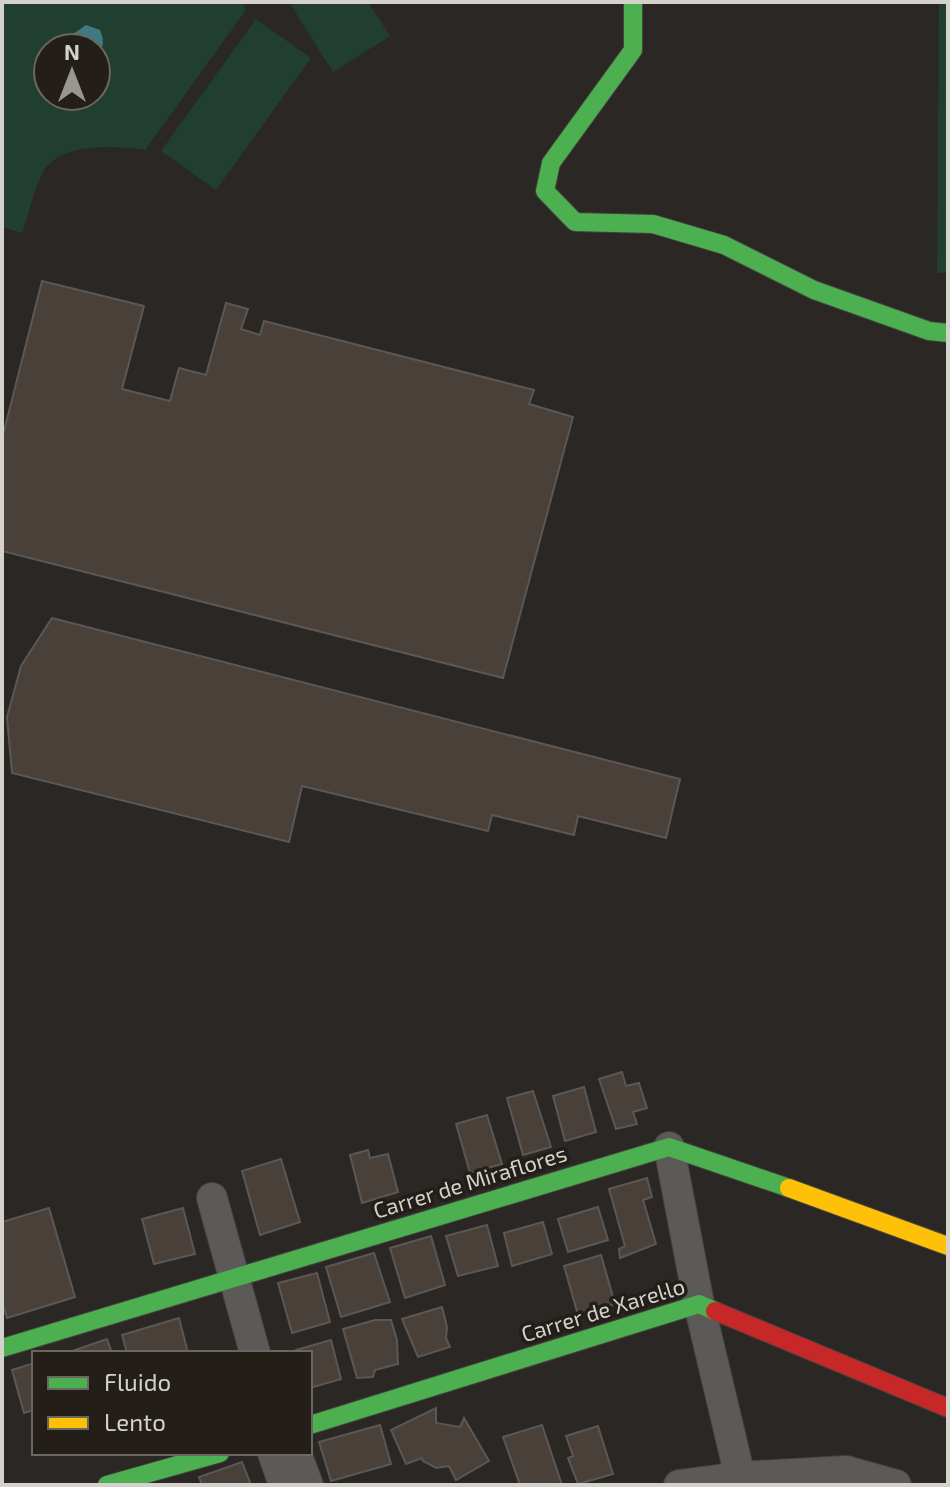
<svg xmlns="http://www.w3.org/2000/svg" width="950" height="1487" viewBox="0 0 950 1487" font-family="'Exo 2',sans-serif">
	<rect width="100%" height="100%" fill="#2a2724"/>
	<g fill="#213f30" fill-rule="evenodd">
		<path d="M2 2H243L246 10 145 150C114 146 60 141 42 174 33 192 29 214 22 233L2 227ZM48 48H96V96H48Z"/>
		<polygon points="289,2 368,2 390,36 333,72"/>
		<polygon points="939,2 948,2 948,273 937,273"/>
		<polygon points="256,19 311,58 216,190 161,151"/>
	</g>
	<path fill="#3f7a83" d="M86 25 100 30C104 39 105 49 96 55V48H72L73 34Z"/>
	<g fill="#4a403a" stroke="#5a5755" stroke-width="2">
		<polygon points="42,281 144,306 122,389 170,401 179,368 206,375 226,303 248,309 241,329 260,335 264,321 534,390 529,404 573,417 503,678 2,551 2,439"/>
		<polygon points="52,618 680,779 666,838 578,816 574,835 492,815 488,831 302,786 289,842 12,773 7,717 21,666"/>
		<polygon points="622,1072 626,1086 639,1083 647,1108 633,1112 637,1124 616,1129 599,1079"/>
		<polygon points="584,1087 596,1132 565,1141 553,1096"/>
		<polygon points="533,1091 551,1147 523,1155 507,1098"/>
		<polygon points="487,1115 502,1164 470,1173 456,1124"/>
		<polygon points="368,1150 370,1158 388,1154 398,1192 362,1203 350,1155"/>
		<polygon points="281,1159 300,1222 260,1235 242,1171"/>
		<polygon points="647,1178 652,1197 643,1200 656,1244 620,1258 619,1249 625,1246 609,1189"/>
		<polygon points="598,1207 608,1240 568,1252 558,1219"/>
		<polygon points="49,1208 75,1297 7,1318 2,1302 2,1222"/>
		<polygon points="183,1208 195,1254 154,1264 142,1219"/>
		<polygon points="543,1222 552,1254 512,1266 504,1233"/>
		<polygon points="487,1225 498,1266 458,1276 446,1236"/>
		<polygon points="431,1236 445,1285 405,1298 390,1248"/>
		<polygon points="374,1253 390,1302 341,1317 326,1267"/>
		<polygon points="601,1255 615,1304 578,1315 564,1266"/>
		<polygon points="317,1273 330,1322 292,1333 278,1283"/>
		<polygon points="442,1307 447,1327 446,1338 450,1347 418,1357 402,1319"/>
		<polygon points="179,1318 188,1353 127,1353 122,1335"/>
		<polygon points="375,1320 391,1320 397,1340 398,1364 375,1370 373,1377 357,1378 343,1329"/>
		<polygon points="107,1339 112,1353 73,1353 72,1351"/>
		<polygon points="331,1340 341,1379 310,1388 310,1353 296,1353 296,1350"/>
		<polygon points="34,1363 34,1410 24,1413 12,1370"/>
		<polygon points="436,1408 436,1423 460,1427 464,1418 489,1461 456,1480 449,1466 436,1468 423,1461 422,1458 406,1464 391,1430"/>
		<polygon points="380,1425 391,1464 331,1481 319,1442"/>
		<polygon points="542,1425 562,1485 520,1485 503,1437"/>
		<polygon points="598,1426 613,1474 578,1484 568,1458 573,1456 566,1436"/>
		<polygon points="242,1462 251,1485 202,1485 199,1477"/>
	</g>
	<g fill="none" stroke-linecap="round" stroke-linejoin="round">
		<defs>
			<g id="street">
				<polyline points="669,1147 699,1304 742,1485"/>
				<polyline points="212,1198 255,1353"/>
				<polyline points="273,1453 284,1485"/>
				<polyline points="296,1453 308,1485"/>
				<polyline points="679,1485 740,1477 846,1471 896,1485"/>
			</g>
			<g id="fast">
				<polyline points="633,2 633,50 551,163 545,191 575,222 653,224 724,245 814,290 929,331 948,333"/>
				<polyline points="2,1348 669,1147 789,1188"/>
				<polyline points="310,1425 699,1304 715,1311"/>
				<polyline points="107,1485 220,1453"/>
			</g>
			<polyline id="slow" points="789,1188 948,1246"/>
			<polyline id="jam" points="715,1311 948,1408"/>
		</defs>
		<use href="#street" stroke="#454240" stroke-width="32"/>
		<use href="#fast" stroke="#454240" stroke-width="20"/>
		<use href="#slow" stroke="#454240" stroke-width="20"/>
		<use href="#jam" stroke="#454240" stroke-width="20"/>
		<use href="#street" stroke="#5c5a58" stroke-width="30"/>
		<use href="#fast" stroke="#4caf50" stroke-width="18"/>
		<use href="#slow" stroke="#ffc107" stroke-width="18"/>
		<use href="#jam" stroke="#c62828" stroke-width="18"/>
	</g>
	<g text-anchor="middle" stroke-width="7" stroke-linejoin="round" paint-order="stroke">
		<g font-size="22" fill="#d5d2cd" stroke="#231e18">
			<text transform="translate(470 1182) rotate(-17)" y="8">Carrer de Miraflores</text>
			<text transform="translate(603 1310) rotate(-17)" y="8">Carrer de Xarel·lo</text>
		</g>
	</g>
	<rect width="950" height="1487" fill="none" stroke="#d5d2cd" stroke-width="8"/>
	<rect x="32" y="1351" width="280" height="104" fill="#231e18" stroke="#6a6660" stroke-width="2"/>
	<rect x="48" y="1377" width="40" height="12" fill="#4caf50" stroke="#6a6660" stroke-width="2"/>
	<text x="104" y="1391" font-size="24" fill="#d5d2cd">Fluido</text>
	<rect x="48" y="1417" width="40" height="12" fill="#ffc107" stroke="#6a6660" stroke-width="2"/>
	<text x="104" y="1431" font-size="24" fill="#d5d2cd">Lento</text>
	<g transform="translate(72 72)"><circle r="38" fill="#231e18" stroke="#6a6660" stroke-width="2"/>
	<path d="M0-6L14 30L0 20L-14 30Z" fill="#999692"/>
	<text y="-12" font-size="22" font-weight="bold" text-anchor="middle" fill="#d5d2cd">N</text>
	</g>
</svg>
